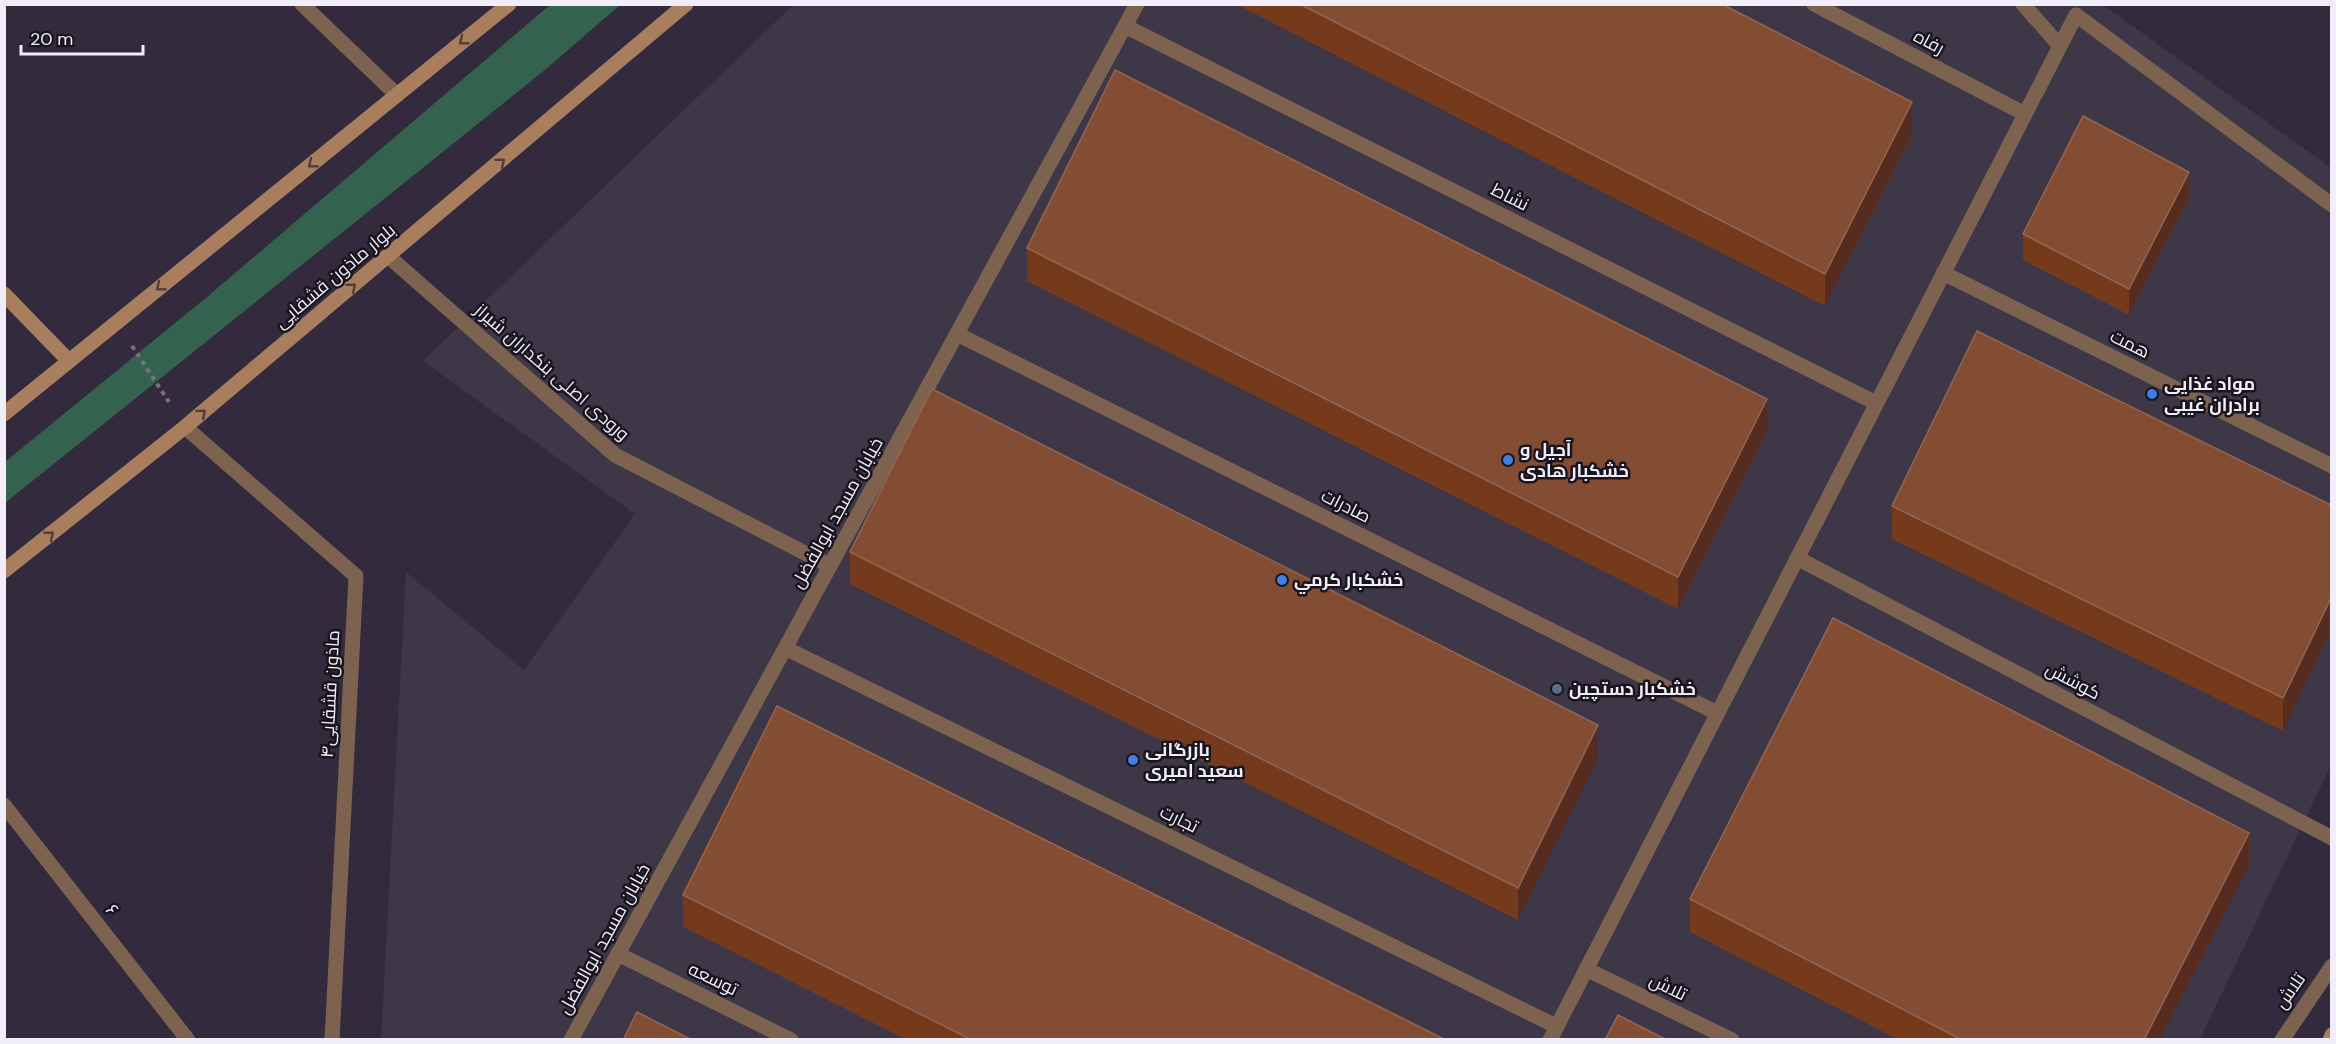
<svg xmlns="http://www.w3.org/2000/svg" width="2336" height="1044" viewBox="0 0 2336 1044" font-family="'DM Sans',Cairo,sans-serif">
	<rect width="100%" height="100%" fill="#332b3d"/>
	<polygon fill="#3e3747" points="793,5 2103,5 2331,168 2331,765 2200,1039 381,1040 406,572 524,670 635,514 423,361"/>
	<polygon fill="#33634e" points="551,4 620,5 546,69 5,503 5,462 207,297"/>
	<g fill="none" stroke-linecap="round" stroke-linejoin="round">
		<polyline stroke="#76707f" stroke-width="4" stroke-dasharray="4.5 4.5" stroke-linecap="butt" points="132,346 169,402"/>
		<polyline stroke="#7d624f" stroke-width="15" points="2023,4 2059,45"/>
		<g stroke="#7d624f" stroke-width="15">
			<polyline points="302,4 397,95"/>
			<polyline points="1814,4 2025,114"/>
			<polyline points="1125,26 1876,403"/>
			<polyline points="388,256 615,455 830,566"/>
			<polyline points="1943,273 2332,466"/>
			<polyline points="957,334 1717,713"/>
			<polyline points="185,427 356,576 332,1040"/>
			<polyline points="1797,558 2332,838"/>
			<polyline points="785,648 1556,1026"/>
			<polyline points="4,805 188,1040"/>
			<polyline points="618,954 791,1040"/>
			<polyline points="1586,969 1732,1040"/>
			<polyline points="571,1040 1137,4"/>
			<polyline points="1550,1040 2076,15 2332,205"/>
			<polyline points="2282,1040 2332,966"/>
		</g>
		<g stroke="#a87e5f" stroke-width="15">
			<polyline points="4,294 69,361"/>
			<polyline points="4,414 509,4"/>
			<polyline points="4,571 185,427 686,4"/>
			<polyline points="2330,1040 2332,1035"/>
		</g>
	</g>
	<g fill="#753a1c">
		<polygon points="1236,4 1722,4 1912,135 1825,306"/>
		<polygon points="2189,198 2129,315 2023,260 2023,234"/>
		<polygon points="1027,248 1767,431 1678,609 1027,281"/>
		<polygon points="2331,505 2283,731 1892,539 1892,506"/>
		<polygon points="850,552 1598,758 1518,920 850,584"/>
		<polygon points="2249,865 2160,1040 1899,1040 1690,932 1690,899"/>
		<polygon points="683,895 1444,1039 907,1040 683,927"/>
	</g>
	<g fill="#552c1f">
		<polygon points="1912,102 1912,135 1825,306 1825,274"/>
		<polygon points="2189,172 2189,198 2129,315 2129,289"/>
		<polygon points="1767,399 1767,431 1678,609 1678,577"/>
		<polygon points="2331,598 2331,630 2283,731 2283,698"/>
		<polygon points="1598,725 1598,758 1518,920 1518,888"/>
		<polygon points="2249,833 2249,865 2160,1040 2144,1040"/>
	</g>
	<g fill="#834d33" stroke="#946652" stroke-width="1.5">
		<polygon points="1300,4 1722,4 1912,102 1825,274"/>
		<polygon points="1115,70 1767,399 1678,577 1027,248"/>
		<polygon points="2083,116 2189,172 2129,289 2023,234"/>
		<polygon points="1977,331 2331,505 2331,598 2283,698 1892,506"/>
		<polygon points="932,389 1598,725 1518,888 850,552"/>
		<polygon points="1833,618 2249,833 2144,1040 1962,1040 1690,899"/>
		<polygon points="777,706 1444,1039 1444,1040 972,1040 683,895"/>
		<polygon points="637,1012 692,1040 623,1040"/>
		<polygon points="1618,1015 1667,1040 1605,1040"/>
	</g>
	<defs><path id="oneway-chevron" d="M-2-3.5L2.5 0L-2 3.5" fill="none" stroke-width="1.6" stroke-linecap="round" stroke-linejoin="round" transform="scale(1.5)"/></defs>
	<g stroke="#523f38">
		<use href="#oneway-chevron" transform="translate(463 41) rotate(141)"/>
		<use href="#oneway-chevron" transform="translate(501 162) rotate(-40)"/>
		<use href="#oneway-chevron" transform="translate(312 164) rotate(141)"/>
		<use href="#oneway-chevron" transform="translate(160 287) rotate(141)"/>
		<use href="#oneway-chevron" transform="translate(352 287) rotate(-40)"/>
		<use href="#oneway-chevron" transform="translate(202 413) rotate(-40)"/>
		<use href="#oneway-chevron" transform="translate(50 535) rotate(-39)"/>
	</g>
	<g fill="#3f7fe0" stroke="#19151e" stroke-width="2">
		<circle cx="2152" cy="394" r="6"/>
		<circle cx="1508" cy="460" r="6"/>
		<circle cx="1282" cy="580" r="6"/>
		<circle cx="1133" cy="760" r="6"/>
	</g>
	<circle fill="#5c6f8a" stroke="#19151e" stroke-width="2" cx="1557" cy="689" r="6"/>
	<g text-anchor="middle" stroke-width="5" stroke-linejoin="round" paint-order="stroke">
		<g font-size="18" fill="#f1edf9" stroke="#19151e">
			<text transform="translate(1929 42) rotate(28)" y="6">رفاه</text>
			<text transform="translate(1510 197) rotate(27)" y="6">نشاط</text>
			<text transform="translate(335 276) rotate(-40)" y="6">بلوار ماذون قشقایی</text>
			<text transform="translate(2130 344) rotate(26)" y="6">همت</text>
			<text transform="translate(552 372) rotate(41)" y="6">ورودی اصلی بنکداران شیراز</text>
			<text transform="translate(1346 506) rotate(27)" y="6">صادرات</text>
			<text transform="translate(837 513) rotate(-61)" y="6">خیابان مسجد ابوالفضل</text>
			<text transform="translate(2073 681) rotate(28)" y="6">کوشش</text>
			<text transform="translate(330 694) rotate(-87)" y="6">۴ماذون قشقایی</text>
			<text transform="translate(1179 819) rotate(26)" y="6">تجارت</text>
			<text transform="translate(112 910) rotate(52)" y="6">۶</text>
			<text transform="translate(604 939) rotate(-61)" y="6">خیابان مسجد ابوالفضل</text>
			<text transform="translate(713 979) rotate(26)" y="6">توسعه</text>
			<text transform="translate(1668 987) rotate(26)" y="6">تلاش</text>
			<text transform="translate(2290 991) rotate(-55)" y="6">تلاش</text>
		</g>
		<g font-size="18" font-weight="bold" fill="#f1edf9" stroke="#19151e" text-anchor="start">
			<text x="2164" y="390">مواد غذایی<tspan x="2164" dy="21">برادران غیبی</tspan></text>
			<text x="1520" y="456">آجیل و<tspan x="1520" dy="21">خشکبار هادی</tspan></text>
			<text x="1294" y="586">خشكبار كرمي</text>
			<text x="1569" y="695">خشکبار دستچین</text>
			<text x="1145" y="756">بازرگانی<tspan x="1145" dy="21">سعید امیری</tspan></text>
		</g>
	</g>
	<rect width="2336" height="1044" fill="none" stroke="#f1edf9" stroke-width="12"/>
	<path d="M21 45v9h122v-9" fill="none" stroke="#f1edf9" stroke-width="3"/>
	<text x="30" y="45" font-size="18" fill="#f1edf9" stroke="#19151e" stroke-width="4.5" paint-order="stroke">20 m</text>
</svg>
